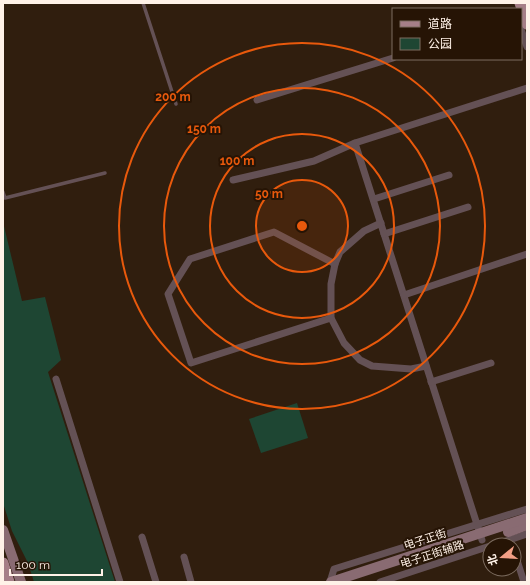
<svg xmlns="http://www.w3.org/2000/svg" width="530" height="585" viewBox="0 0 530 585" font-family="Raleway,'Noto Sans SC',sans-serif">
	<rect width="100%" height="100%" fill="#301e0e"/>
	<g fill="#1e4633">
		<polygon points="3,222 22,301 45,297 61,360 48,372 115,582 34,582 28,563 12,531 3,503"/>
		<polygon points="297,403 308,438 261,453 249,419"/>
	</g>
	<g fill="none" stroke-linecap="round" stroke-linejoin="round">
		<g stroke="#645155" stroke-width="3.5">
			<polyline points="143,3 176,104"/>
			<polyline points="3,192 5,198 105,173"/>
		</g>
		<g stroke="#645155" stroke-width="7">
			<polyline points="521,29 527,47"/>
			<polyline points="257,100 393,58"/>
			<polyline points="355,143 482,540"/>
			<polyline points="233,180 314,161 355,143 527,88"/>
			<polyline points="374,199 449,175"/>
			<polyline points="381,223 364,231 340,252 335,264 331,284 331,318 344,343 360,360 372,366 411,369 426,366"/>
			<polyline points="384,234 468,207"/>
			<polyline points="404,295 527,254"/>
			<polyline points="331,318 191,363 168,294 190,259 274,232 335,264"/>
			<polyline points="56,379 120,582"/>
			<polyline points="431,382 491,363"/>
			<polyline points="142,537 156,582"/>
			<polyline points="494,545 527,534"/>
			<polyline points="514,551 524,582"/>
			<polyline points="184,557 191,582"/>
			<polyline points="330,582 334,569 527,509"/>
			<polyline points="380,582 490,546"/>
		</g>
		<g stroke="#896b72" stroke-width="10">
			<polyline points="3,530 21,582"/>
			<polyline points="508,532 527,525"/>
			<polyline points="331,582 527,518"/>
		</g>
		<g stroke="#a67f88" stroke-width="11">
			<polyline points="520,3 527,24"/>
			<polyline points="3,563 9,582"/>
		</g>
	</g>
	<circle cx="302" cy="226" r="46" fill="#e8590c" fill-opacity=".12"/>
	<g fill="none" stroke="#e8590c" stroke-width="2">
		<circle cx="302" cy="226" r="46"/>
		<circle cx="302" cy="226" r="92"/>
		<circle cx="302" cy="226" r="138"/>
		<circle cx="302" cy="226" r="183"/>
	</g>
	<g text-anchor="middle" stroke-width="4" stroke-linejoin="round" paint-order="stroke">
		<g font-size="11" fill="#fff2e8" stroke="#261405">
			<text transform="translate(425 539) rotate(-18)" y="4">电子正街</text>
			<text transform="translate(432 554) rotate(-18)" y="4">电子正街辅路</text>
		</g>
	</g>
	<circle cx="302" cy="226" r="6" fill="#e8590c" stroke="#261405" stroke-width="2"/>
	<g font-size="12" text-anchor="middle" font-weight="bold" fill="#e8590c" stroke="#261405" stroke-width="4" stroke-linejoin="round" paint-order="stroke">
		<text x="173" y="101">200 m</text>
		<text x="204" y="133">150 m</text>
		<text x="237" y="165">100 m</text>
		<text x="269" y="198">50 m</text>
	</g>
	<rect width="530" height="585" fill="none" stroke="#fff2e8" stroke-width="8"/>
	<rect x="392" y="8" width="130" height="52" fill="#261405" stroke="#7d6d60"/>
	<rect x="400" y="21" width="20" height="6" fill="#a67f88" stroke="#7d6d60"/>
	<text x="428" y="28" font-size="12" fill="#fff2e8">道路</text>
	<rect x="400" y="38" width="20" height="12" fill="#1e4633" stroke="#7d6d60"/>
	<text x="428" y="48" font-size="12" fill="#fff2e8">公园</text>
	<g transform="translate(502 557) rotate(252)"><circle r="19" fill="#261405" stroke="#7d6d60"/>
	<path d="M0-3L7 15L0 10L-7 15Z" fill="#f39f85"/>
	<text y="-6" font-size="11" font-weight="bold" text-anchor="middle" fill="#fff2e8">北</text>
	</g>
	<path d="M10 569v6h92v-6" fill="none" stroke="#fff2e8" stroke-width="2"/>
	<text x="16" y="569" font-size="12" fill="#fff2e8" stroke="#261405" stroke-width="3" paint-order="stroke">100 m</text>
</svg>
